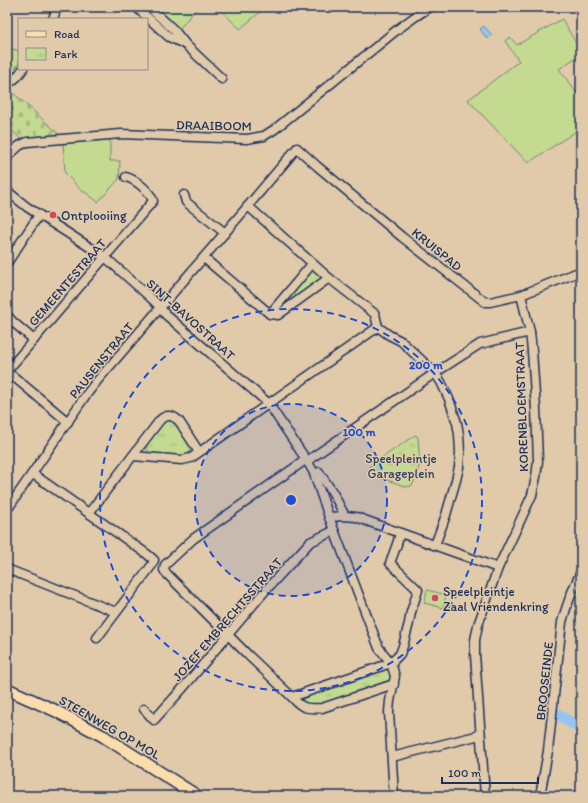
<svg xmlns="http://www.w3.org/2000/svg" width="588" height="803" viewBox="0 0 588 803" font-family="Itim,sans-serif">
	<defs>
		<pattern id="cemetery-stones" width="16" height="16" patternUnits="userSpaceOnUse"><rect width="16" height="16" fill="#c3da90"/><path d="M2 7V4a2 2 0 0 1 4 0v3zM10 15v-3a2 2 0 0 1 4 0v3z" fill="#a7bb7f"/></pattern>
		<pattern id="park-tufts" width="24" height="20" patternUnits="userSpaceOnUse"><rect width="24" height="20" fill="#c3da90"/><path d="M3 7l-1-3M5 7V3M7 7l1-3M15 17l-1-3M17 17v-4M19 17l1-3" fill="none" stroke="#a7bb7f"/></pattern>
	</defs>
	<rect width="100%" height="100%" fill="#e0caaa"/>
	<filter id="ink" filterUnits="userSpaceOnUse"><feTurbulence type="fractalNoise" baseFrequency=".025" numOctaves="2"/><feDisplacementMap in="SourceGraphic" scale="8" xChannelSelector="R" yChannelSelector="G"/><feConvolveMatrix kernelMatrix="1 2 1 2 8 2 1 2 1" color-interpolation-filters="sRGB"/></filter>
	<g filter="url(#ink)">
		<g fill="#c3da90" stroke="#6f8477">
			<polygon points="155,7 198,7 179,29"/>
			<polygon points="217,7 266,7 240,29"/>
			<polygon points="562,19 581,52 581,54 559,69 581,99 581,128 528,163 468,100 519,61 505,41 510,37 517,45"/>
			<polygon points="7,42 9,48 19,51 19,63 7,79"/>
			<polygon points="110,139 110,161 120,161 119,179 98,202 85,192 83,192 65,173 63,143"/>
			<polygon points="427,590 446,595 443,608 424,603"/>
		</g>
		<polygon fill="url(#cemetery-stones)" stroke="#6f8477" points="10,90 60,135 20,138 7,126 7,92"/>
		<g fill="url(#park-tufts)" stroke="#6f8477">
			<path d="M311 270C316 270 321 274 322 279L277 311Z"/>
			<path d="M166 419C179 420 186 435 192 445 191 451 189 454 184 456L151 455 147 449 146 443 162 422Z"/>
			<polygon points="415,435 418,437 420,464 413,484 411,486 407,487 373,475 369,468 370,466"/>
			<polygon points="390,667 392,676 390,680 318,705 306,703 299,698"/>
		</g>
		<polygon fill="#96c5f1" stroke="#6589b6" points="484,26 492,35 487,39 480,29"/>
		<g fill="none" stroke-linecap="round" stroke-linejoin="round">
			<polyline stroke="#96c5f1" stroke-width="11" points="558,714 581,729"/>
			<defs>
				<g id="minor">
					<polyline points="136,7 169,37 184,44"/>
					<polyline points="149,7 174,30 186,45 222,79"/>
					<polyline points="53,19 57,7"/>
					<polyline points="7,85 17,77 23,69"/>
					<polyline points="7,157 19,146 27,142 121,134 247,139 264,136 275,129 398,29 416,16 430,7"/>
					<polyline points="7,191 27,207 105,257 152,299 160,307 165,314 268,403 307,461 313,471 329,517 379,648 391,663 395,676 390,701 389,712 394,796"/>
					<polyline points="184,195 186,202 225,233"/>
					<polyline points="248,206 329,278 375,314 378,327 389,335 401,341 435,373 441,382 449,399 457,423 459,435 460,452 459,467 456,480 446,515 435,545"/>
					<polyline points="204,258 270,314 278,315 329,278"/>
					<polyline points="7,263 39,215"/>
					<polyline points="270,314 312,264"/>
					<polyline points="7,315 13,322 34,340"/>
					<path d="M7 371 153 201C150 191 136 180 126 177"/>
					<polyline points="7,373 14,377 68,422"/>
					<polyline points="133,456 182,460 191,458 378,327"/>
					<polyline points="319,472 333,493 345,516"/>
					<polyline points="33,474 147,554 154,560 152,565 97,638"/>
					<polyline points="7,510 86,395 97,381 248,206 297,148 317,166 402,237 485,302 490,302 521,295 581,271"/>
					<path d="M89 513 160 420C166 414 173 415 179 421L199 452"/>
					<polyline points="329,517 345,516 356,517 498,568"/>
					<polyline points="7,569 116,612"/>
					<path d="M394 684 322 708C307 709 302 709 292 697L391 663 400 654 403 646 409 623 411 612 418 590 390 563 397 544 400 533"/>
					<polyline points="292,697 248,655 167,574 164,570 165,565 193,539 304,461 307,461 435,373 480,344 530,332"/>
					<polyline points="144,709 154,720 183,688 264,592 310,542 334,531"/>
					<polyline points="392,757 480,735"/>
					<polyline points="485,796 475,655 475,640 478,625 498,568 521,519 532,495 536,477 538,461 536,409 532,351 530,332 521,295"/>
					<path d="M540 796 548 751 562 622C567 604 573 588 581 572"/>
				</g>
				<polyline id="major" points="7,689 54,710 103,736 197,796"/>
			</defs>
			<use href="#minor" stroke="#1b2f5e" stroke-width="11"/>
			<use href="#major" stroke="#1b2f5e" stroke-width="14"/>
			<use href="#minor" stroke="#e0caaa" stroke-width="8"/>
			<use href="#major" stroke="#fcdcab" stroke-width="11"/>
		</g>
	</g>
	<circle cx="291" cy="500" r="96" fill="#1d4ed8" fill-opacity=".12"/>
	<g fill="none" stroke="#1d4ed8" stroke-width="2" stroke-dasharray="7 5">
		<circle cx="291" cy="500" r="96"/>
		<circle cx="291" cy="500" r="191"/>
	</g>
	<g fill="#d1495b" stroke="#e0caaa" stroke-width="1.5">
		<circle cx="53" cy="215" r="4"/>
		<circle cx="435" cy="598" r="4"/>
	</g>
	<g text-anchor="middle" stroke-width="3" stroke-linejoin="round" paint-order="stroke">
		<g font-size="13" fill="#1b2f5e" stroke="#e0caaa">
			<text transform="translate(214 125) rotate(1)" y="5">DRAAIBOOM</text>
			<text transform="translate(437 249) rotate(39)" y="5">KRUISPAD</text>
			<text transform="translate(67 282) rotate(-49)" y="5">GEMEENTESTRAAT</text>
			<text transform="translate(191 319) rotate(42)" y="5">SINT-BAVOSTRAAT</text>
			<text transform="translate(101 360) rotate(-51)" y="5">PAUSENSTRAAT</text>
			<text transform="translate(521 407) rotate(-92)" y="5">KORENBLOEMSTRAAT</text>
			<text transform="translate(227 619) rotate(-49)" y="5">JOZEF EMBRECHTSSTRAAT</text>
			<text transform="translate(544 681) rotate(-84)" y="5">BROOSEINDE</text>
			<text transform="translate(110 727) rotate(30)" y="5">STEENWEG OP MOL</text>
		</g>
		<g font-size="13" fill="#1b2f5e" stroke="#e0caaa" text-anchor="start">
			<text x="61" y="220">Ontplooiing</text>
			<text x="443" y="596">Speelpleintje<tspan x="443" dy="15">Zaal Vriendenkring</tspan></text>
		</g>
		<g font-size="13" fill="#2c4063" stroke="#e0caaa">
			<text x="401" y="463">Speelpleintje<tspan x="401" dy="15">Garageplein</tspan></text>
		</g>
	</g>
	<circle cx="291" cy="500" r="6" fill="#1d4ed8" stroke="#e0caaa" stroke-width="2"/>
	<g font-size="12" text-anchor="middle" font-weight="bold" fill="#1d4ed8" stroke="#e0caaa" stroke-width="3" stroke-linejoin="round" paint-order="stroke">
		<text x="426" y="369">200 m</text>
		<text x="359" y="436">100 m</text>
	</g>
	<rect width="588" height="803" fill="none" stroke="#e0caaa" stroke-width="24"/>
	<rect x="12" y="12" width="564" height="779" fill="none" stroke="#1b2f5e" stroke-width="1.5" filter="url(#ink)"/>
	<rect x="18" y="18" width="130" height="52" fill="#e0caaa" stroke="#918c8c"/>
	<rect x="26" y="31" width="20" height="6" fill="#fcdcab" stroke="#918c8c"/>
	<text x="54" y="38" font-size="12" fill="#1b2f5e">Road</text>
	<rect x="26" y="48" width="20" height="12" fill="url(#park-tufts)" stroke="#918c8c"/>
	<text x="54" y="58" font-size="12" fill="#1b2f5e">Park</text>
	<path d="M442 777v6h96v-6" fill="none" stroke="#1b2f5e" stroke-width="2"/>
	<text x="448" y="777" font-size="12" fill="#1b2f5e" stroke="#e0caaa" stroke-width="3" paint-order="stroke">100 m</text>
</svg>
